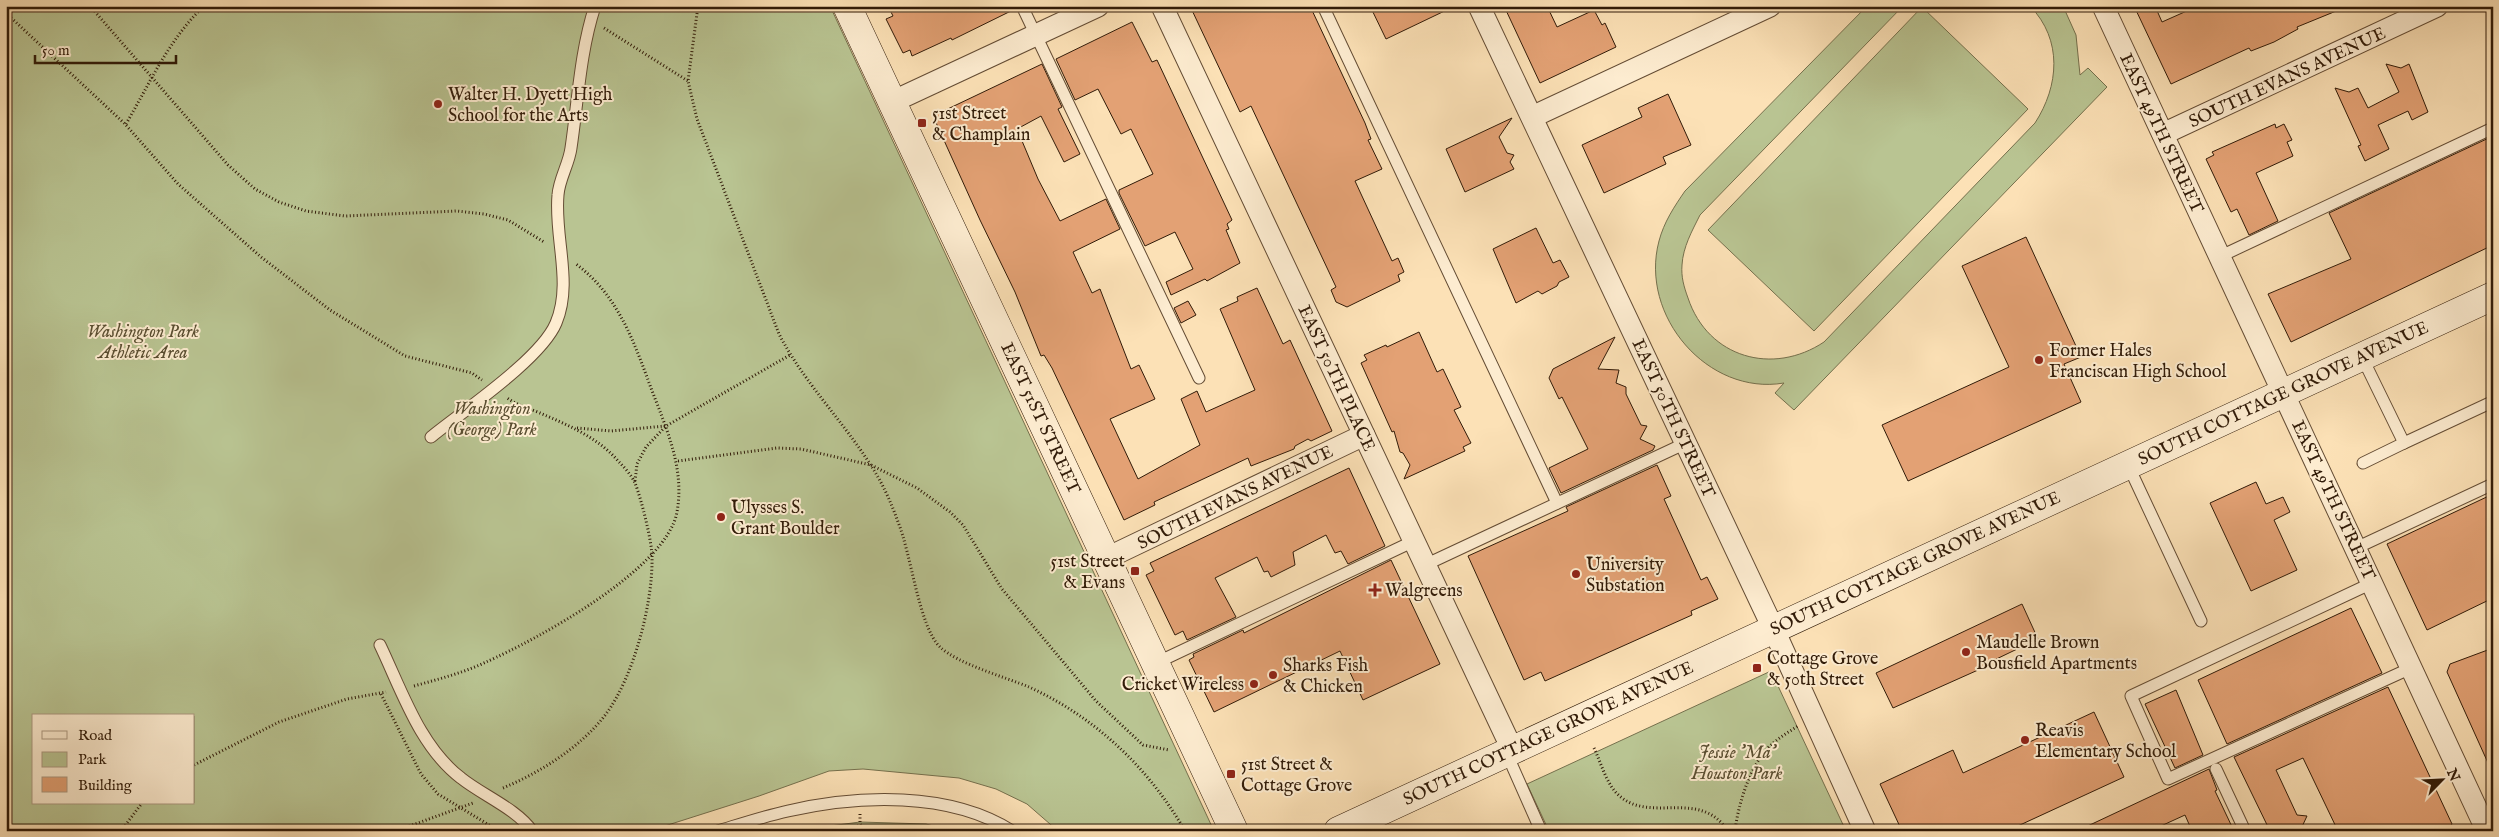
<svg xmlns="http://www.w3.org/2000/svg" width="2499" height="837" viewBox="0 0 2499 837" font-family="'IM FELL English',serif">
	<rect width="100%" height="100%" fill="#fce1b6"/>
	<filter id="stains"><feTurbulence type="fractalNoise" baseFrequency=".004" numOctaves="4"/><feColorMatrix values="0 0 0 0 .2 0 0 0 0 .09 0 0 0 0 .02 0 0 0 .5 -.17"/></filter>
	<radialGradient id="worn" r=".72"><stop offset=".6" stop-color="#630" stop-opacity="0"/><stop offset="1" stop-color="#630" stop-opacity=".3"/></radialGradient>
	<g fill="#b9c492" stroke="#75704d" fill-rule="evenodd">
		<path d="M6 6H830L1214 831H1058L1027 804 996 789 959 778 863 769 829 771 759 796 649 831H6ZM34 716H194V803H34Z"/>
		<path d="M1867 6H1903L1700 215C1692 231 1683 247 1682 265 1681 277 1684 287 1688 298 1708 358 1773 376 1824 342L2035 123C2059 86 2063 40 2030 6H2063L2076 35 2080 75 2088 68 2107 87 1794 410 1775 393 1784 383C1708 396 1639 316 1659 241 1664 222 1674 207 1685 191Z"/>
		<polygon points="1922,7 2028,109 1814,331 1708,230"/>
		<polygon points="1771,671 1846,831 1549,831 1527,784"/>
		<polygon points="860,822 926,824 952,831 792,831"/>
	</g>
	<g fill="#e3a174" stroke="#311b08">
		<polygon points="888,6 1015,6 1015,9 952,40 951,38 912,56 910,50 903,53 886,19 893,16"/>
		<polygon points="1190,6 1310,6 1365,123 1371,139 1368,140 1382,169 1355,181 1392,261 1398,258 1404,272 1398,275 1400,281 1347,307 1336,302 1331,290 1336,287 1251,106 1240,112"/>
		<polygon points="1370,6 1455,6 1386,39"/>
		<polygon points="1504,6 1547,6 1557,27 1594,10 1602,25 1605,23 1616,47 1540,83"/>
		<polygon points="2134,6 2155,6 2162,22 2198,6 2346,7 2297,27 2298,29 2274,42 2251,51 2249,48 2171,84"/>
		<polygon points="1132,22 1152,62 1157,60 1232,220 1227,224 1229,229 1226,230 1240,263 1207,281 1205,279 1171,295 1166,282 1193,269 1175,232 1145,246 1119,193 1119,190 1153,174 1131,129 1121,134 1098,89 1075,100 1056,59"/>
		<polygon points="1042,64 1062,107 1058,109 1080,154 1064,162 1041,116 1017,129 1038,179 1060,221 1106,199 1120,229 1073,252 1092,293 1100,289 1131,369 1139,365 1155,399 1110,419 1138,479 1200,445 1181,399 1197,391 1206,412 1255,390 1220,309 1238,301 1237,297 1257,288 1283,344 1290,340 1332,431 1311,441 1308,439 1295,446 1294,449 1251,466 1248,458 1154,502 1155,505 1124,520 1052,368 1044,355 1041,356 1015,292 980,220 933,116"/>
		<polygon points="2386,64 2401,68 2409,64 2428,112 2412,120 2408,111 2378,125 2389,149 2365,161 2358,146 2361,145 2335,88 2349,92 2358,88 2368,108 2399,92"/>
		<polygon points="1668,94 1691,145 1663,157 1666,164 1604,193 1582,145 1642,117 1638,108"/>
		<polygon points="1512,118 1499,137 1507,153 1514,155 1510,162 1514,169 1465,192 1446,149"/>
		<polygon points="2275,124 2276,128 2284,124 2292,140 2287,142 2293,156 2256,173 2278,221 2249,235 2237,209 2231,212 2206,159 2214,155 2212,152"/>
		<polygon points="2493,136 2493,245 2291,342 2268,294 2351,259 2329,213"/>
		<polygon points="1536,228 1553,263 1560,260 1569,277 1559,282 1557,286 1542,294 1538,291 1516,303 1493,249"/>
		<polygon points="2026,237 2081,357 2064,364 2081,402 1908,481 1882,425 2009,367 1962,266"/>
		<polygon points="1188,301 1196,315 1181,323 1174,308"/>
		<polygon points="1419,332 1437,372 1443,369 1461,407 1454,410 1471,443 1463,447 1465,451 1404,479 1410,465 1403,453 1400,452 1394,431 1392,432 1361,363 1367,360 1364,355 1386,345 1387,347"/>
		<polygon points="1615,337 1598,369 1619,370 1616,383 1626,387 1626,394 1641,425 1647,426 1640,439 1655,446 1653,450 1561,493 1549,468 1588,449 1562,397 1559,399 1549,378 1553,369"/>
		<polygon points="1657,465 1671,496 1664,499 1701,580 1707,577 1718,599 1691,611 1692,615 1545,681 1541,672 1524,680 1468,556 1568,511 1566,507"/>
		<polygon points="1349,468 1385,546 1348,564 1341,551 1335,553 1326,535 1293,552 1295,565 1271,577 1268,571 1264,572 1257,557 1215,578 1236,617 1187,640 1183,631 1175,635 1146,575 1154,571 1150,563"/>
		<polygon points="2256,482 2266,504 2283,497 2290,512 2274,520 2297,570 2251,591 2210,503"/>
		<polygon points="2493,494 2493,598 2427,630 2387,544"/>
		<polygon points="1391,560 1440,664 1363,700 1340,651 1214,712 1189,660 1194,657 1193,654 1243,630 1244,633"/>
		<polygon points="2022,604 2038,639 1986,664 1987,666 1893,708 1876,673"/>
		<polygon points="2351,608 2382,673 2227,744 2198,680"/>
		<polygon points="2493,648 2493,774 2447,672 2450,664"/>
		<polygon points="2388,687 2452,824 2447,831 2338,831 2303,758 2276,770 2297,815 2307,816 2300,831 2270,831 2234,757"/>
		<polygon points="2176,690 2203,755 2175,768 2145,704"/>
		<polygon points="2094,712 2124,777 2007,831 1902,831 1880,784 1953,750 1963,773"/>
		<polygon points="2209,769 2217,790 2215,791 2234,831 2192,831 2185,815 2150,831 2077,831"/>
	</g>
	<g fill="none" stroke-linecap="round" stroke-linejoin="round">
		<defs>
			<g id="lane">
				<polyline points="1022,6 1199,378"/>
				<polyline points="1323,6 1557,503"/>
				<polyline points="2221,256 2493,128"/>
				<polyline points="2362,357 2404,443 2492,402"/>
				<path d="M431 437C463 411 541 359 556 323 573 283 554 237 558 195 559 179 569 164 571 148 578 101 580 52 595 6"/>
				<polyline points="2363,463 2404,443"/>
				<polyline points="2128,465 2201,621"/>
				<polyline points="2356,548 2493,484"/>
				<polyline points="1425,565 1686,443"/>
				<polyline points="2372,583 2131,696 2168,779 2411,668"/>
				<path d="M380 645C402 691 420 747 461 778 482 795 517 809 532 831"/>
				<polyline points="1156,663 1414,541"/>
				<polyline points="1506,752 1541,831"/>
				<polyline points="2216,769 2245,831"/>
				<path d="M718 831C741 824 765 816 788 811 858 795 949 791 1012 831"/>
			</g>
			<g id="street">
				<polyline points="1162,6 1512,749"/>
				<polyline points="1479,6 1773,628 1865,831"/>
				<polyline points="2103,6 2487,831"/>
				<polyline points="892,102 1098,6"/>
				<polyline points="1532,117 1770,6"/>
				<polyline points="2163,134 2437,6"/>
				<polyline points="1107,558 1364,435"/>
			</g>
			<g id="secondary">
				<polyline points="847,6 1234,831"/>
				<polyline points="1338,831 2493,296"/>
			</g>
		</defs>
		<use href="#lane" stroke="#644c34" stroke-width="13"/>
		<use href="#street" stroke="#644c34" stroke-width="23"/>
		<use href="#secondary" stroke="#311b08" stroke-width="29"/>
		<g stroke="#311b08" stroke-width="3" stroke-dasharray="1 2.5" stroke-linecap="butt">
			<polyline points="90,6 228,165 255,189 279,202 306,211 345,216 457,211 484,214 508,220 544,242"/>
			<path d="M698 6 688 81 697 119 779 334C803 381 842 420 870 464 882 482 891 502 898 522 911 553 919 627 940 647 958 664 1005 677 1029 687 1095 717 1149 768 1185 831"/>
			<polyline points="6,13 125,124 178,184 261,257 330,310 405,356 472,373 482,380"/>
			<polyline points="604,28 688,81"/>
			<path d="M126 124C150 83 169 39 204 6"/>
			<polyline points="577,428 611,431 665,426"/>
			<polyline points="678,461 777,448 801,449 871,465 917,488 950,512 963,525 1002,589 1096,701 1143,745 1169,750"/>
			<polyline points="635,481 637,464 646,447 666,426 790,355"/>
			<path d="M414 686C439 679 463 673 486 662 536 640 667 569 677 512 685 468 666 428 651 388 634 342 618 295 576 264"/>
			<polyline points="381,694 421,774 438,794 499,831"/>
			<path d="M1594 748C1602 765 1607 787 1622 798 1654 822 1700 789 1728 831"/>
			<polyline points="194,765 279,722 347,699 386,692"/>
			<path d="M503 788C541 772 581 747 606 714 634 676 653 603 652 557 652 541 641 498 635 483 632 476 625 468 619 462 599 438 568 425 540 413 528 408 516 405 506 397"/>
			<polyline points="860,814 860,824 865,831"/>
			<polyline points="121,831 142,803"/>
			<polyline points="396,831 473,803"/>
			<polyline points="853,831 860,824"/>
			<path d="M1735 831C1738 805 1749 770 1766 750 1775 740 1787 733 1798 726"/>
		</g>
		<use href="#lane" stroke="#fdecd0" stroke-width="11"/>
		<use href="#street" stroke="#fdecd0" stroke-width="21"/>
		<use href="#secondary" stroke="#fdecd0" stroke-width="28"/>
	</g>
	<g fill="#8f2418" stroke="#fdecd0" stroke-width="2">
		<circle cx="438" cy="104" r="5"/>
		<rect x="917" y="118" width="10" height="10" rx="2.5"/>
		<circle cx="2039" cy="360" r="5"/>
		<circle cx="721" cy="517" r="5"/>
		<rect x="1130" y="566" width="10" height="10" rx="2.5"/>
		<circle cx="1576" cy="574" r="5"/>
		<path d="M1372.5 582.5h5v5h5v5h-5v5h-5v-5h-5v-5h5z"/>
		<circle cx="1966" cy="652" r="5"/>
		<rect x="1752" y="663" width="10" height="10" rx="2.5"/>
		<circle cx="1273" cy="675" r="5"/>
		<circle cx="1254" cy="684" r="5"/>
		<circle cx="2025" cy="740" r="5"/>
		<rect x="1226" y="769" width="10" height="10" rx="2.5"/>
	</g>
	<g text-anchor="middle" stroke-width="4" stroke-linejoin="round" paint-order="stroke">
		<g font-size="18" fill="#311b08" stroke="#fdecd0">
			<text transform="translate(2287 77) rotate(-25)" y="6">SOUTH EVANS AVENUE</text>
			<text transform="translate(2162 133) rotate(65)" y="6">EAST 49TH STREET</text>
			<text transform="translate(1337 378) rotate(65)" y="6">EAST 50TH PLACE</text>
			<text transform="translate(2283 393) rotate(-25)" y="6">SOUTH COTTAGE GROVE AVENUE</text>
			<text transform="translate(1041 418) rotate(65)" y="6">EAST 51ST STREET</text>
			<text transform="translate(1674 418) rotate(65)" y="6">EAST 50TH STREET</text>
			<text transform="translate(1235 497) rotate(-26)" y="6">SOUTH EVANS AVENUE</text>
			<text transform="translate(2334 500) rotate(65)" y="6">EAST 49TH STREET</text>
			<text transform="translate(1915 563) rotate(-25)" y="6">SOUTH COTTAGE GROVE AVENUE</text>
			<text transform="translate(1548 733) rotate(-25)" y="6">SOUTH COTTAGE GROVE AVENUE</text>
		</g>
		<g font-size="18" fill="#311b08" stroke="#fdecd0" text-anchor="start">
			<text x="448" y="100">Walter H. Dyett High<tspan x="448" dy="21">School for the Arts</tspan></text>
			<text x="932" y="119">51st Street<tspan x="932" dy="21">&amp; Champlain</tspan></text>
			<text x="2049" y="356">Former Hales<tspan x="2049" dy="21">Franciscan High School</tspan></text>
			<text x="731" y="513">Ulysses S.<tspan x="731" dy="21">Grant Boulder</tspan></text>
			<text x="1125" y="567" text-anchor="end">51st Street<tspan x="1125" dy="21">&amp; Evans</tspan></text>
			<text x="1586" y="570">University<tspan x="1586" dy="21">Substation</tspan></text>
			<text x="1385" y="596">Walgreens</text>
			<text x="1976" y="648">Maudelle Brown<tspan x="1976" dy="21">Bousfield Apartments</tspan></text>
			<text x="1767" y="664">Cottage Grove<tspan x="1767" dy="21">&amp; 50th Street</tspan></text>
			<text x="1283" y="671">Sharks Fish<tspan x="1283" dy="21">&amp; Chicken</tspan></text>
			<text x="1244" y="690" text-anchor="end">Cricket Wireless</text>
			<text x="2035" y="736">Reavis<tspan x="2035" dy="21">Elementary School</tspan></text>
			<text x="1241" y="770">51st Street &amp;<tspan x="1241" dy="21">Cottage Grove</tspan></text>
		</g>
		<g font-size="18" font-style="italic" fill="#5a4e31" stroke="#fdecd0">
			<text x="143" y="337">Washington Park<tspan x="143" dy="21">Athletic Area</tspan></text>
			<text x="492" y="414">Washington<tspan x="492" dy="21">(George) Park</tspan></text>
			<text x="1737" y="758">Jessie 'Ma'<tspan x="1737" dy="21">Houston Park</tspan></text>
		</g>
	</g>
	<rect width="2499" height="837" fill="none" stroke="#fce1b6" stroke-width="25"/>
	<rect x="8" y="8" width="2484" height="822" fill="none" stroke="#311b08" stroke-width="2.5"/>
	<rect x="12" y="12" width="2474" height="812" fill="none" stroke="#311b08"/>
	<rect x="32" y="714" width="162" height="90" fill="#fdecd0" stroke="#ab9880"/>
	<rect x="42" y="731" width="25" height="8" fill="#fdecd0" stroke="#ab9880"/>
	<text x="78" y="740" font-size="15" fill="#311b08">Road</text>
	<rect x="42" y="752" width="25" height="15" fill="#b9c492" stroke="#ab9880"/>
	<text x="78" y="764" font-size="15" fill="#311b08">Park</text>
	<rect x="42" y="777" width="25" height="15" fill="#e3a174" stroke="#ab9880"/>
	<text x="78" y="790" font-size="15" fill="#311b08">Building</text>
	<g transform="translate(2442 780) rotate(66)" stroke="#fdecd0" stroke-width="4" paint-order="stroke">
	<path d="M0-4L9 19L0 12L-9 19Z" fill="#311b08"/>
	<text y="-8" font-size="14" font-weight="bold" text-anchor="middle" fill="#311b08">N</text>
	</g>
	<path d="M35 55v8h141v-8" fill="none" stroke="#311b08" stroke-width="2.5"/>
	<text x="42" y="55" font-size="15" fill="#311b08" stroke="#fdecd0" stroke-width="4" paint-order="stroke">50 m</text>
	<rect width="100%" height="100%" filter="url(#stains)"/>
	<rect width="100%" height="100%" fill="url(#worn)"/>
</svg>
